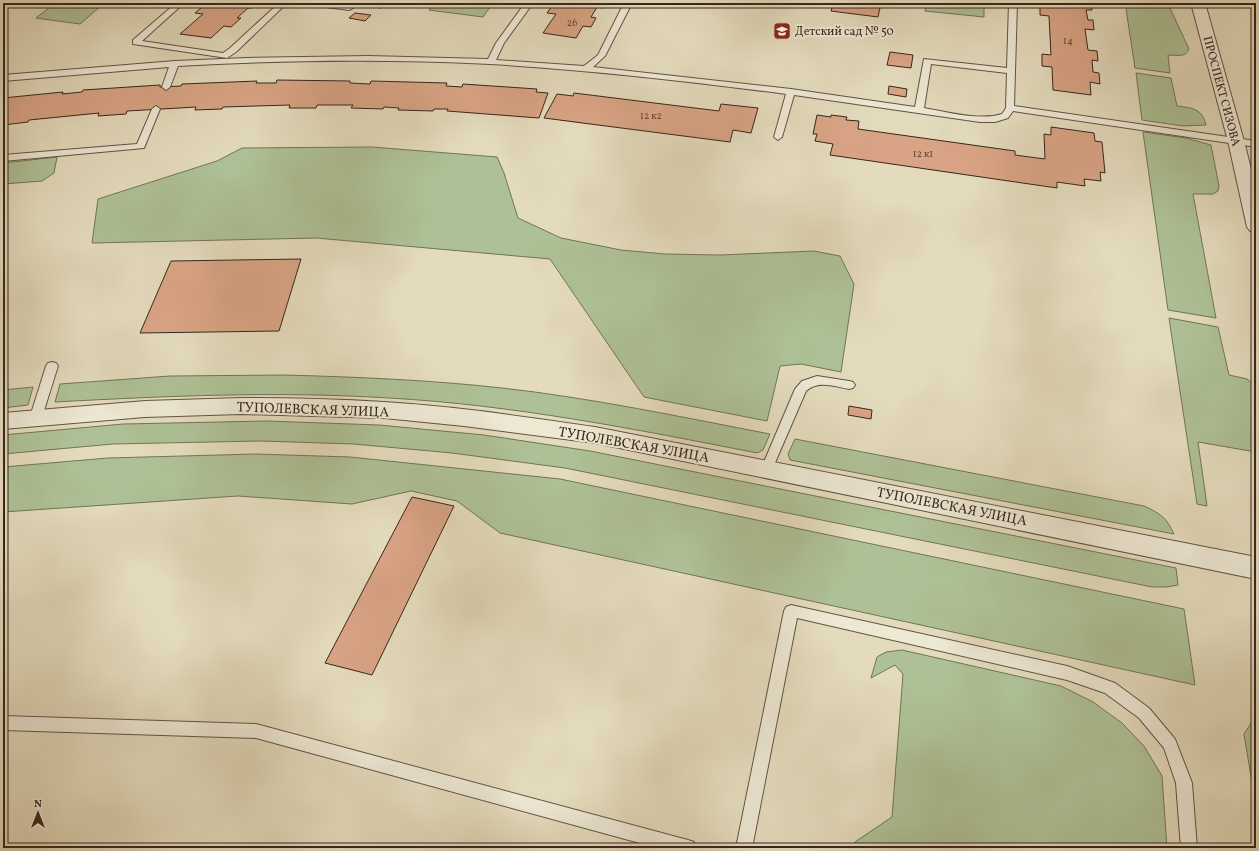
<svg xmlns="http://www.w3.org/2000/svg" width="1259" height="851" viewBox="0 0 1259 851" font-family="Vollkorn,serif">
	<rect width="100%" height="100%" fill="#e4dbbd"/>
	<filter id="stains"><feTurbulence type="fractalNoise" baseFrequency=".005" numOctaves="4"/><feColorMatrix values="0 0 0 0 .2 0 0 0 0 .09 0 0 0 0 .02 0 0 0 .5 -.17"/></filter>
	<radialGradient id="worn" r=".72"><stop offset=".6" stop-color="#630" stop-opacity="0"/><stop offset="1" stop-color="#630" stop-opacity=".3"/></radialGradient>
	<g fill="#aec196" stroke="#727459">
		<polygon points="55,3 83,3 102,5 80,24 36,18"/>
		<polygon points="435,3 493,3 483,17 429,10"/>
		<polygon points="926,3 984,3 984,17 925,11"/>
		<path d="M1131 3 1168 4 1189 49C1186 58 1176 55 1168 55L1170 73 1135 68 1126 9 1128 4Z"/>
		<path d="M1136 73 1171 78 1177 106C1192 108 1202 108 1206 125L1183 126 1142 120Z"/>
		<polygon points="1143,132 1186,138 1211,145 1219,186 1218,191 1213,194 1193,194 1216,318 1168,310"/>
		<polygon points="372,147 497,157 504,173 518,218 561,238 621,250 665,254 721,255 814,251 840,256 854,284 841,372 801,364 780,366 767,421 644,397 550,259 316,238 92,243 98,199 217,161 242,148"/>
		<polygon points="57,157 54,173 42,181 3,184 3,163"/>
		<polygon points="1169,318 1218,327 1229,375 1247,379 1256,386 1256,452 1198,442 1207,506 1197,504"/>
		<path d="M285 375C357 377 430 380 502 388 592 398 681 417 770 434L763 450 757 453C635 429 513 405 389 398 277 391 166 396 55 402L60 384 170 376Z"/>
		<polygon points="33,387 28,405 3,408 3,390"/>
		<polygon points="267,421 379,425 484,435 590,451 1176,568 1178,585 1167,587 1152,587 565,468 452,453 354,444 260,441 113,444 3,454 3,435 123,424"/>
		<path d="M795 439 1144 506C1161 514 1166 517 1174 534L790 460 788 454Z"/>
		<polygon points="256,454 350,457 560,479 1184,609 1195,685 500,533 457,501 411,491 352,504 238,496 3,512 3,467 108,458"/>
		<polygon points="902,650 1061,686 1093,702 1122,723 1144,746 1162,776 1167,848 854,848 855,842 892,817 903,674 895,665 871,678 877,657 886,652"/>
		<polygon points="1253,720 1256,720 1256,807 1244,734"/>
	</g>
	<g fill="#d9a485" stroke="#37261c">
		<polygon points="207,3 258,3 252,8 248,8 237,18 241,18 231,27 224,26 211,38 180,34 203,14 195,13"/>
		<polygon points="339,3 385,3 381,8"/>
		<polygon points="554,3 605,3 602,8 597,7 591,17 596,18 591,27 583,26 576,38 543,33 556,14 547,13"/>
		<polygon points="796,3 881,3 878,17 831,11 833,5 820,3 819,6"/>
		<polygon points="1048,3 1091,3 1092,10 1086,10 1088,20 1093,20 1094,30 1085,29 1088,50 1097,51 1098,61 1092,60 1093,72 1099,73 1100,84 1090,82 1091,95 1053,90 1052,67 1042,66 1042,54 1051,55 1049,16 1040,15 1040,4 1048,5"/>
		<polygon points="355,13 371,15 365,21 349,18"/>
		<polygon points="890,52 913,55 911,68 887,65"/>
		<polygon points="277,80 350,81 350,83 370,84 371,81 447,83 446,86 462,87 463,84 537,89 536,92 548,93 539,118 447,111 448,109 434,109 433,111 398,110 399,108 384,107 383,109 351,108 353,105 317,105 316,108 289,108 290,105 223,107 222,109 195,110 196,107 127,111 126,114 98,116 99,113 29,120 28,122 3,125 3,98 63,92 62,94 82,92 83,90 160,85 160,87 181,86 182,84 257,81 256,83 276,83"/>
		<polygon points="889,86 907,89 906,97 888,94"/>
		<polygon points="574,93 719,111 721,104 758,108 751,133 733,130 730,142 544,118 557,94 573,96"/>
		<polygon points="817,115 831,117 831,115 847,117 846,120 859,121 858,129 1015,151 1015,155 1045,159 1044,134 1051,135 1051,127 1094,133 1095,141 1102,142 1105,173 1100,172 1101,181 1084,179 1085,186 1057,182 1057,188 830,155 833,144 815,141 817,134 813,134"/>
		<polygon points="301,259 279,331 140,333 171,261"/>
		<polygon points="849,406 872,410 871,419 848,415"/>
		<polygon points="412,497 454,506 372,675 325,663"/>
	</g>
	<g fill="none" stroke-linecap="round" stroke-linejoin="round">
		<defs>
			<g id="service">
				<polygon points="176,3 184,3 142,41 223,53 230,48 279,3 287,3 236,52 227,58 133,44 133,40"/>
				<path d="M306 3C318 3 344 1 353 8L349 10 310 5Z"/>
				<path d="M525 3H533L504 43 496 60 584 66 598 55 624 3H632L605 56 593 67 791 89 915 107 924 59 1007 68 1009 3H1017L1014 106 1256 141V147L1013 111 1008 118 995 122H980L794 95 782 137 778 140 774 137 786 94C688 81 589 70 490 64 386 59 282 60 178 66L170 87 166 90 162 87 169 67 3 81V75L175 61 246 58 368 56 488 59 496 43ZM931 64 1007 73 1006 108 1002 114C980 121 947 112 924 108Z"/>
				<polygon points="156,106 160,109 144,148 3,161 3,155 137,144 152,109"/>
				<polygon points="52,362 56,363 58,366 42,417 40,420 36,421 32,420 30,417 46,366 48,363"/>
				<path d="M817 376 849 381 853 382 855 385 853 388 849 389C834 386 818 380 806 391L771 472 767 474 763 472 761 469 795 389 802 381Z"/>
				<polygon points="791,605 1067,666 1115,683 1149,708 1175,739 1192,783 1197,848 1181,848 1176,783 1164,748 1139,718 1105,693 1067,680 797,618 752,848 736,848 784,611 786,607"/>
				<polygon points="3,716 256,724 688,840 694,842 696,848 658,848 256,738 3,730"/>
			</g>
			<path id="minor" d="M241 398C289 398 336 399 384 402 454 406 525 417 595 427L1256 557V579L595 443 464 426 384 418 241 414 145 417 3 429V413L145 401Z"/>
			<polygon id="tertiary" points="1191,3 1205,3 1244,141 1256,189 1256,233 1250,231 1247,227 1228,141"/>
		</defs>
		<use href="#service" stroke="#625344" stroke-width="2"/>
		<use href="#minor" stroke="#625344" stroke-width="2"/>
		<use href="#tertiary" stroke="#625344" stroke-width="2"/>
		<use href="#service" fill="#ede8d4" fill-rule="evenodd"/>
		<use href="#minor" fill="#ede8d4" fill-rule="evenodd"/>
		<use href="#tertiary" fill="#ede8d4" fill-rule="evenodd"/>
	</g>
	<defs>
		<symbol id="school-square" viewBox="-11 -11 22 22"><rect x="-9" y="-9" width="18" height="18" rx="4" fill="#8f2418" stroke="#ede8d4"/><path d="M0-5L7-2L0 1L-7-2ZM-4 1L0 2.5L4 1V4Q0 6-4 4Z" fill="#fff"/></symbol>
	</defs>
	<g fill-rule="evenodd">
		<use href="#school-square" x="772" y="21" width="20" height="20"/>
	</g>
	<g text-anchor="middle" stroke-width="4" stroke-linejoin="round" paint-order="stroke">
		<g font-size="10" fill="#604636">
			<text x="572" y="26">26</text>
			<text x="1068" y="44">14</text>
			<text x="651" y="119">12 к2</text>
			<text x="923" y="157">12 к1</text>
		</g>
		<g font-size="12" fill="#37261c" stroke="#ede8d4" text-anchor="start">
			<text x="795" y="35">Детский сад № 50</text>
		</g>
		<g font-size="12" fill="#37261c" stroke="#ede8d4">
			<text transform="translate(1222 91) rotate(75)" y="4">ПРОСПЕКТ СИЗОВА</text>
		</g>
		<g font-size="14" fill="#37261c" stroke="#ede8d4">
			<text transform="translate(313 409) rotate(2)" y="5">ТУПОЛЕВСКАЯ УЛИЦА</text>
			<text transform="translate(634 444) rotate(10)" y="5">ТУПОЛЕВСКАЯ УЛИЦА</text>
			<text transform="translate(952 506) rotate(11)" y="5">ТУПОЛЕВСКАЯ УЛИЦА</text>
		</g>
	</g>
	<rect width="1259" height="851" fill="none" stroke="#e4dbbd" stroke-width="16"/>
	<rect x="4" y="4" width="1251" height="843" fill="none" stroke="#37261c" stroke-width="2"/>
	<rect x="8" y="8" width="1243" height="835" fill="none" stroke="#37261c"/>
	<g transform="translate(38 813)" stroke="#ede8d4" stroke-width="3" paint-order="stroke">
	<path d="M0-3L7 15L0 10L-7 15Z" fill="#37261c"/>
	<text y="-6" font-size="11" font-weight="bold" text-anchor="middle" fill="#37261c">N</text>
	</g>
	<rect width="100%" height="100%" filter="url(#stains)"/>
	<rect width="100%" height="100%" fill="url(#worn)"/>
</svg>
